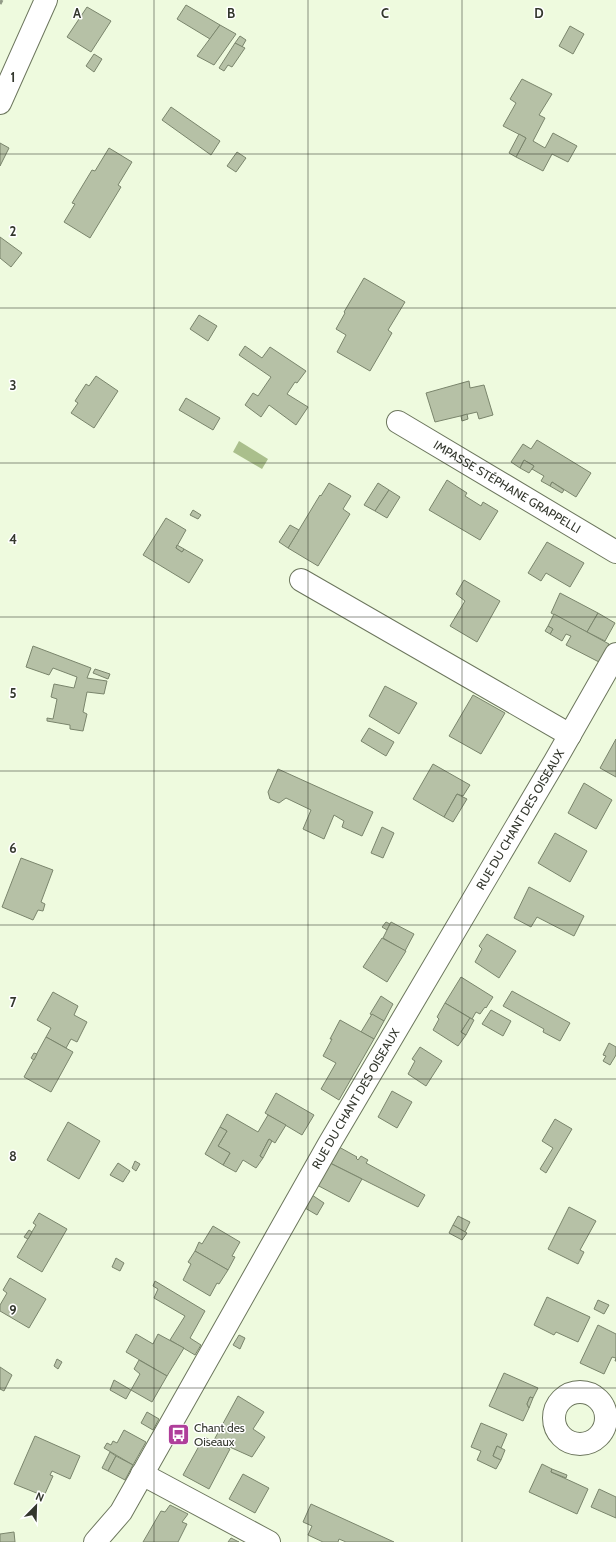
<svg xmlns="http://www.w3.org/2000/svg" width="616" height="1542" viewBox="0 0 616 1542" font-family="Cabin,sans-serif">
	<rect width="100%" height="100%" fill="#eefade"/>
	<polygon fill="#aabf8c" points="239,441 268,459 262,469 233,452"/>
	<g fill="#b6c1a6" stroke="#7a856c">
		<polygon points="186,5 220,25 210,39 177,19"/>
		<polygon points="87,7 111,21 91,52 67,37"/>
		<polygon points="220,25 236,34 214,65 197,56"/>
		<polygon points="570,26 584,34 573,54 559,46"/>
		<polygon points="240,36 246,40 242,47 235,43"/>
		<polygon points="235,43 245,48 232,67 228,65 224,71 219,68"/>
		<polygon points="94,54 102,59 94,72 86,66"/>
		<polygon points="522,79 552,94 539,115 545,118 533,141 545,148 553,133 577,146 568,162 552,154 543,171 516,157 526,138 503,126 516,103 510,99"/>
		<polygon points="171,107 220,141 211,155 162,120"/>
		<polygon points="519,134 526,138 516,157 509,153"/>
		<polygon points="0,143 9,148 0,166"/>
		<polygon points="109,148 132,162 118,185 121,187 90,238 64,222 75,204 72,203 92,170 95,171"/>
		<polygon points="237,152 246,158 236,172 227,166"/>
		<polygon points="0,237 22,253 11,267 0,258"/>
		<polygon points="364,278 405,302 388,330 392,333 370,371 337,352 346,335 336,329 345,313 344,312"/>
		<polygon points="199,315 217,326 208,341 190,329"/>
		<polygon points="245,346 262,358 270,347 306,371 297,383 295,382 287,394 308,407 296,425 269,405 261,417 245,405 253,393 258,396 271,377 239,355"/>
		<polygon points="96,376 118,391 94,428 71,413 78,403 75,401 86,384 89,386"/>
		<polygon points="469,381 470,388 484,385 493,415 479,419 477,412 435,422 426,393"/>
		<polygon points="186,398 220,418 213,430 179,410"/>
		<polygon points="467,414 468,419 462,421 461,416"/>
		<polygon points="537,440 591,473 576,497 552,482 550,486 541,481 544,476 532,469 534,466 524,460 520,468 511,462 523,444 531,449"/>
		<polygon points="524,460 534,466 529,473 520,468"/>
		<polygon points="447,480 467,493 465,496 481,506 483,502 498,511 480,540 429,510"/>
		<polygon points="552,482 564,490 562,493 550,486"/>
		<polygon points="329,483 351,496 343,509 350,514 318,566 288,548 320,495 321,496"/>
		<polygon points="378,483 389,490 375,511 364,505"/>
		<polygon points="389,490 400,497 387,518 375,511"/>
		<polygon points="193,510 201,515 198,519 190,515"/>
		<polygon points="166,518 186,530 176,548 182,552 184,549 203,560 189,583 143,555"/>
		<polygon points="290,525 299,530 288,548 279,542"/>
		<polygon points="547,542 584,563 570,587 546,573 541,581 528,573"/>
		<polygon points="177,545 184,549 182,552 176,548"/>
		<polygon points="464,580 500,601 477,642 450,626 465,601 456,594"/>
		<polygon points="560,593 598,613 587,632 551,613"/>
		<polygon points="598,613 615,623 605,641 587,632"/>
		<polygon points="554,614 609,644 599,662 566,645 571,636 566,634 562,641 550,634 553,629 548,626"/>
		<polygon points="548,626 553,629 550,634 545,631"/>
		<polygon points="33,646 91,668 87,678 107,681 104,694 87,692 83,712 87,714 83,731 70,729 70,725 47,721 47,718 53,719 57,699 51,697 54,684 74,688 77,677 53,668 49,675 26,667"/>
		<polygon points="95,669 110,674 108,679 93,673"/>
		<polygon points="385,686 417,703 399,734 369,716"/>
		<polygon points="473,695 505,713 481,754 449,736"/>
		<polygon points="369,728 394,742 386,756 361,741"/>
		<polygon points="616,739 616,777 600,768"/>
		<polygon points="433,764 470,785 463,796 457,794 444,817 413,799"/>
		<polygon points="278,769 373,812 362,836 342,827 344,821 334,815 324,839 303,829 311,810 286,798 279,803 270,799 268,792"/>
		<polygon points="584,783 612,800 596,829 568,813"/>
		<polygon points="457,794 467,799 453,822 444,817"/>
		<polygon points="382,827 394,833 383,858 371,853"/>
		<polygon points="555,833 587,851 570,882 538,863"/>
		<polygon points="21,858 53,870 41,902 45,904 43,911 38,910 33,920 2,907"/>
		<polygon points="529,887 584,916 574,936 537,917 531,927 514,918"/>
		<polygon points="386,922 390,924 387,930 382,927"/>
		<polygon points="391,922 414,934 405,951 383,938"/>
		<polygon points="487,934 516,951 499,978 475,962 482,949 479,946"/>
		<polygon points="382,938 406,951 387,982 363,967"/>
		<polygon points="461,977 493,997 486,1008 485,1007 480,1014 476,1012 472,1019 445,1003"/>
		<polygon points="512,991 570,1023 560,1041 543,1032 544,1029 503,1006"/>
		<polygon points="53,992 78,1006 74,1015 87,1022 77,1042 71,1039 66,1048 46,1037 51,1028 37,1020"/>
		<polygon points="381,996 393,1004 384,1021 370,1014"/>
		<polygon points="445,1003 470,1018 461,1032 466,1035 458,1046 433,1030 439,1019 437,1017"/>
		<polygon points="491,1010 511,1021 503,1036 482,1024"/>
		<polygon points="372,1014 384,1021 374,1039 361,1032"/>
		<polygon points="470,1018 474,1020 466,1035 461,1032"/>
		<polygon points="340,1020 374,1039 339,1100 321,1089 336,1063 323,1056 332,1039 330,1039"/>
		<polygon points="46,1037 73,1052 51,1092 24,1077"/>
		<polygon points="609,1043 616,1047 616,1055 610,1065 603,1061 606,1056 603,1055"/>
		<polygon points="420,1047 442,1061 426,1086 408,1074 415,1061 412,1059"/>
		<polygon points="34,1053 37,1054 34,1060 31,1058"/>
		<polygon points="392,1091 412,1102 397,1128 378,1117"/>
		<polygon points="276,1093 314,1115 302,1135 265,1113"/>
		<polygon points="227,1114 258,1132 268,1115 286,1125 275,1143 269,1139 260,1156 263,1158 256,1168 243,1160 236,1172 223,1165 230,1153 218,1146 227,1131 220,1127"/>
		<polygon points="555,1119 572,1129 546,1173 540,1169 553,1148 542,1141"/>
		<polygon points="68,1122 100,1141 79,1179 47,1160"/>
		<polygon points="220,1127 227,1131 218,1146 230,1153 223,1165 205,1154"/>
		<polygon points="269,1139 272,1141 263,1158 260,1156"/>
		<polygon points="339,1147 357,1157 356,1158 358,1160 361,1156 368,1160 366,1163 425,1195 418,1207 330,1163"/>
		<polygon points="135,1161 140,1164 136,1171 132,1168"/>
		<polygon points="118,1163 130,1171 123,1182 110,1175"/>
		<polygon points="330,1163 362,1179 349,1202 317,1185"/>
		<polygon points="312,1195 324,1203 317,1215 305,1208"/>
		<polygon points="569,1207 596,1221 580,1250 584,1252 578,1264 548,1249"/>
		<polygon points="39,1213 67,1229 42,1272 17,1257 36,1225 33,1223"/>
		<polygon points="458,1216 470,1222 465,1232 453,1225"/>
		<polygon points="453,1225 467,1233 462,1240 449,1233"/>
		<polygon points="213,1226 240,1242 232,1256 235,1257 228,1270 195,1251 199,1242 202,1244"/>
		<polygon points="29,1230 32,1232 28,1239 24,1237"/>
		<polygon points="195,1251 228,1270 219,1284 217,1283 210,1296 183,1280 191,1264 188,1262"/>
		<polygon points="116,1258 124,1263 120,1271 112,1267"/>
		<polygon points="10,1278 46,1299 29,1328 0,1311 0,1305 7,1293 3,1290"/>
		<polygon points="155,1281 205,1311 190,1338 201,1345 195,1355 170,1340 185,1316 154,1298 158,1289 153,1286"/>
		<polygon points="547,1297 590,1317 578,1342 556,1332 554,1335 534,1325"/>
		<polygon points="598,1300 609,1305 604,1314 594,1309"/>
		<polygon points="598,1325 616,1334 616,1361 615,1361 616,1358 612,1357 604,1374 580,1363"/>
		<polygon points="136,1334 153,1344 158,1334 184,1348 167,1376 126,1352"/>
		<polygon points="239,1335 245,1338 240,1349 233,1345"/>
		<polygon points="57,1359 62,1362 58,1369 54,1366"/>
		<polygon points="139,1360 167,1376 152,1402 131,1390 140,1374 134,1369"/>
		<polygon points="0,1367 12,1375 4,1391 0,1389"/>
		<polygon points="504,1373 538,1388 533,1398 530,1397 527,1404 529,1408 523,1421 489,1406"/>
		<polygon points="114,1380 131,1390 126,1399 110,1390"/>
		<polygon points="238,1396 264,1412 253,1429 265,1437 252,1457 214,1440"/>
		<polygon points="530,1397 533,1398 529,1408 527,1404"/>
		<polygon points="147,1412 159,1419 153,1430 141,1423"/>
		<polygon points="481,1423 507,1434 501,1448 497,1446 493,1456 501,1460 496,1469 477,1460 481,1451 471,1447"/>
		<polygon points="124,1430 146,1442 133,1465 104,1448 107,1443 111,1445 113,1441 117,1443"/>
		<polygon points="35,1436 80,1456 70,1479 52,1471 50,1475 53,1476 44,1496 14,1484"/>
		<polygon points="204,1437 230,1449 209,1489 183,1475"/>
		<polygon points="497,1446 505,1450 501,1460 493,1456"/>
		<polygon points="110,1452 116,1456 108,1471 102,1468"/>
		<polygon points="116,1456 133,1465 125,1480 108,1471"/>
		<polygon points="542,1464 552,1469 551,1472 588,1489 577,1514 529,1492"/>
		<polygon points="552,1469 567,1475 566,1478 551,1472"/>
		<polygon points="243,1474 269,1488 255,1513 229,1499"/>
		<polygon points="599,1489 616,1497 616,1518 591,1507"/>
		<polygon points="311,1504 394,1542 346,1542 339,1539 338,1542 323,1542 308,1535 312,1526 303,1522"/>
		<polygon points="170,1505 188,1514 182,1522 187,1524 178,1542 143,1542 161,1511 165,1512"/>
		<polygon points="14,1532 15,1542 0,1542 0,1534"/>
		<polygon points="231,1538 239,1542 228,1542"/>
	</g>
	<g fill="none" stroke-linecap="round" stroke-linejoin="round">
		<defs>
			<g id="minor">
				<polyline points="0,103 46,0"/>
				<path id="s1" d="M398 422 616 552"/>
				<polyline points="301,580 570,735"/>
				<circle cx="580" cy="1418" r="26"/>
				<polyline points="142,1474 269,1542"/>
				<path id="s2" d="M95 1542 121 1512 329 1144 555 761 616 654"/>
			</g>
		</defs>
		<use href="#minor" stroke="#6c765d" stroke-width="24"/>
		<use href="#minor" stroke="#fff" stroke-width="22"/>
		<polyline stroke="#939b88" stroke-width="3" stroke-dasharray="5 5" stroke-linecap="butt" points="0,4 2,0"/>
	</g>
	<path fill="none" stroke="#33372d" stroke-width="1" stroke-opacity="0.55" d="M154 0V1542M308 0V1542M462 0V1542M0 154H616M0 308H616M0 463H616M0 617H616M0 771H616M0 925H616M0 1079H616M0 1234H616M0 1388H616"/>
	<defs>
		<symbol id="bus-square" viewBox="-11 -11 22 22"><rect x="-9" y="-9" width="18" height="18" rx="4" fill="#af3e9a" stroke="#fff"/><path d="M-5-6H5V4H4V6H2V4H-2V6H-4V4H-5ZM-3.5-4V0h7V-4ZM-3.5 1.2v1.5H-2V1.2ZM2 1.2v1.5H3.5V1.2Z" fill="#fff"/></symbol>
	</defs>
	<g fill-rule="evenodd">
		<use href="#bus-square" x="166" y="1422" width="25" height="25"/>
	</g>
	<g text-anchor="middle" stroke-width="3" stroke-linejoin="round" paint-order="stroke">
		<g font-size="12" fill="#33372d" stroke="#fff">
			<text dy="4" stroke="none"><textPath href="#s1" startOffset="127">IMPASSE STÉPHANE GRAPPELLI</textPath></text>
			<text dy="4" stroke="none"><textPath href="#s2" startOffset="839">RUE DU CHANT DES OISEAUX</textPath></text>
			<text dy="4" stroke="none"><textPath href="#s2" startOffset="515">RUE DU CHANT DES OISEAUX</textPath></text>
		</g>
		<g font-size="12" fill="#33372d" stroke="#fff" text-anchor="start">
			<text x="194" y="1432">Chant des<tspan x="194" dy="14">Oiseaux</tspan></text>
		</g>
	</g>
	<g font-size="13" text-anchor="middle" font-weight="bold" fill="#33372d" stroke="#fff" stroke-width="3" stroke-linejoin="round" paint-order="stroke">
		<text x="77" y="18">A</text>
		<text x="231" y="18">B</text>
		<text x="385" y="18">C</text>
		<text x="539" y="18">D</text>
		<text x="13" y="82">1</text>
		<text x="13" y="236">2</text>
		<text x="13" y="390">3</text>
		<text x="13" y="544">4</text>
		<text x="13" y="698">5</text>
		<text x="13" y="853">6</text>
		<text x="13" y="1007">7</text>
		<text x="13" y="1161">8</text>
		<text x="13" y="1315">9</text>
	</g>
	<g transform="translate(36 1506) rotate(23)" stroke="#ffffff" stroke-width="3" paint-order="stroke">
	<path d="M0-3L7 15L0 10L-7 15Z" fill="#33372d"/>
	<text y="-6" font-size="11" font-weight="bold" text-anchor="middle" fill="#33372d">N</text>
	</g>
</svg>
